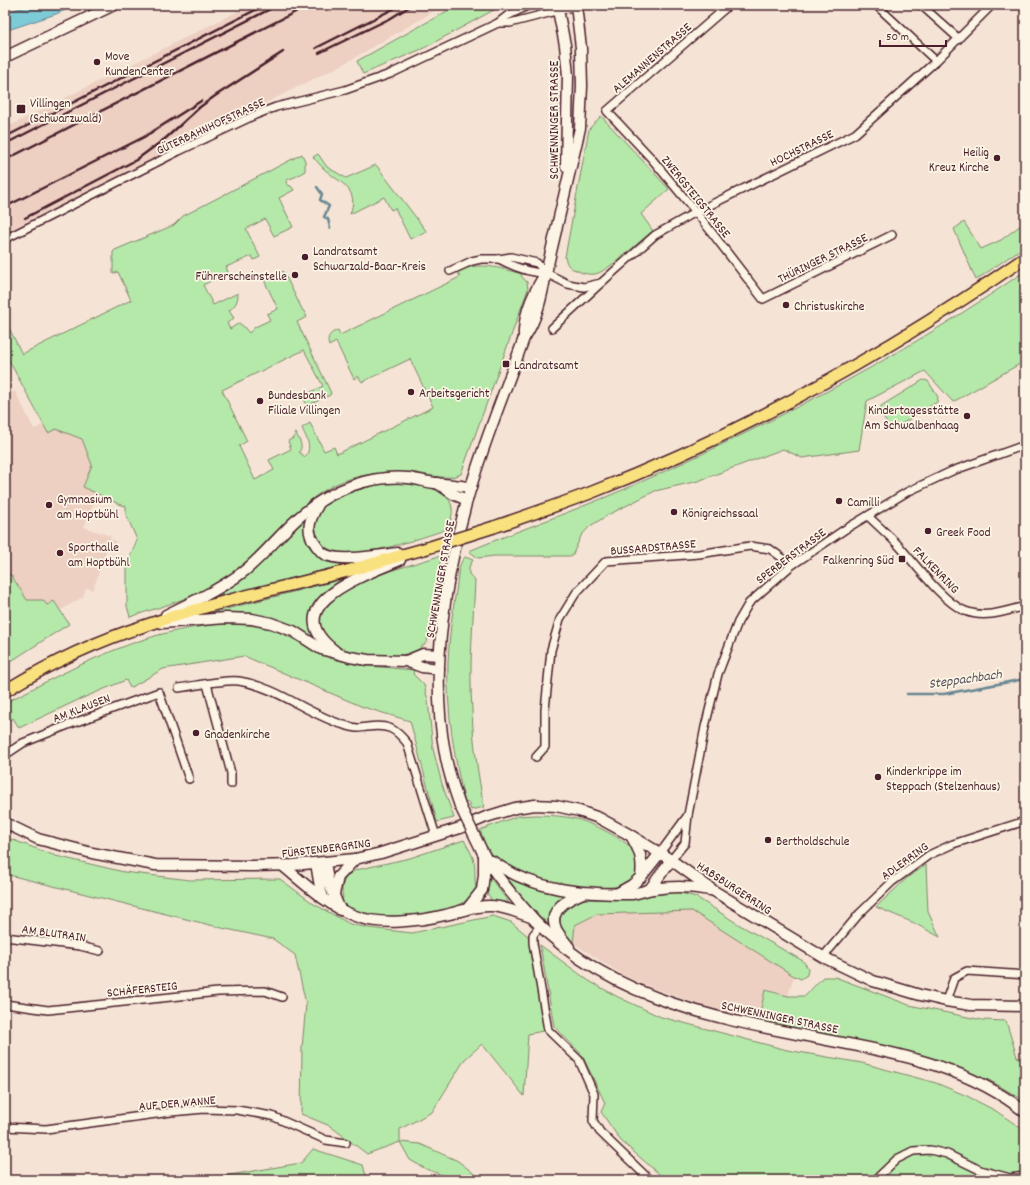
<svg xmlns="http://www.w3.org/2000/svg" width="1030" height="1185" viewBox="0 0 1030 1185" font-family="Dekko,sans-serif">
	<rect width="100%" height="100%" fill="#f5e4d5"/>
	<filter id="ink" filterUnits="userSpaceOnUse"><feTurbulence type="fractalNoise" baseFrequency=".025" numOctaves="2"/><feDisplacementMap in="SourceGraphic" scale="8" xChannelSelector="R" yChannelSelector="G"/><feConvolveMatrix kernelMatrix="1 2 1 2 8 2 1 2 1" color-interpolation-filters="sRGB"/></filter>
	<g filter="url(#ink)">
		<g fill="#edd0c2">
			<polygon points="250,5 445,5 342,65 5,233 5,128"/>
			<polygon points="15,391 34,429 43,425 48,433 56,429 82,439 92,465 83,487 98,494 84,527 111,536 110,539 116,541 114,547 108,545 93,590 86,588 83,597 61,610 54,601 46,605 43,600 27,600 11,575 6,574 5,572 5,396"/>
			<polygon points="692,911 794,976 788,996 765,990 758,1022 731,1015 655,989 623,975 573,943 575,925 597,914"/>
		</g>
		<g fill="#b5e9aa" stroke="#80846a">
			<polygon points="458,5 503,5 424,48 363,74 357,61"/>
			<path d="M601 116 669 189 641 214 653 231C642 239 606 273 595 274 589 275 581 273 576 270 569 268 567 265 565 257L589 129Z"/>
			<path d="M302 154 305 161V171L295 177 286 180 287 185 291 186 294 190 279 198 293 227 274 236 265 219 246 229 260 257 254 260 252 256 226 267 228 272 203 285 213 305 238 293C238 301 236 305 229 311L234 318 227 323 230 329 239 323 243 326 249 333 255 327 270 320 267 314 278 309 264 280 283 271 303 311H304L307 317 297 322 331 393 330 395 307 406 303 396 323 386 304 350 222 390 247 441 239 446 255 480 274 470 269 460 291 449 288 441 295 437 294 434 296 433C299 440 304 446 299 452L305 457C313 447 306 438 302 428L310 423 324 451 334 447 337 454 433 407 410 359 362 382 358 376 354 379 336 342 329 346C326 337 330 333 338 330L340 335 460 277 457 271C480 261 499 268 522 274L521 276 527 282 528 289 461 474C447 481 431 475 416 473 390 471 360 473 336 484 296 503 272 543 238 570 207 594 166 605 130 617L127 606V564L137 540 126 514V506L121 505 83 487 92 465 82 439 56 429 48 433 5 353V330L9 328 22 354 131 300 118 272 113 274V252L115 250 174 225 183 216Z"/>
			<path d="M318 154 327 167 346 178 376 165 427 232 410 239 395 208 391 210 384 197 350 214C359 191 344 185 329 173 323 169 318 162 313 157Z"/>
			<polygon points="964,222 981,249 1001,240 1025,222 1025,246 976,280 954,229"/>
			<path d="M1025 271V361L953 402 925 371 867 401 859 450 802 458 783 449 698 481 655 491 610 514 590 526 581 536 572 556H494L478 558 469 551C529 526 591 505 650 478 780 419 908 353 1025 271Z"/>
			<polygon points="923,380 928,381 938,397 937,402 895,428 889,427 880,411 881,406"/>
			<path d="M393 483C410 484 449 485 452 508 453 515 450 522 448 529 420 538 363 559 335 552 327 549 318 542 316 534 303 499 370 485 393 483Z"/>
			<path d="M306 518C302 558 320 557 352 563L206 600C247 579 274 550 306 518Z"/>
			<path d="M436 557H441L427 642C423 645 419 650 415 651 393 661 341 657 325 637 321 632 320 622 319 616L323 608 338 593 366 580 390 571Z"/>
			<path d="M465 557 473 560 469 567V574L475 581C473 624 469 667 472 710 473 742 478 775 484 807L471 810 468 802 465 803C454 758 446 708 448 661 449 638 452 614 456 591 458 581 457 564 465 557Z"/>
			<polygon points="5,572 6,574 11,575 27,600 43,600 47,605 54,601 69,624 5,665"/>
			<path d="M347 578C324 590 299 609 314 638L302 632 247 614 227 613 203 615Z"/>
			<path d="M218 624H244L275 630 331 658 358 665 414 670 413 674 424 685 428 700 433 749 442 784 454 818 437 822 410 721 363 707 244 656 163 669 130 688 126 680 78 700 19 728 13 718 5 722V703C53 678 103 651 155 636 176 630 197 627 218 624Z"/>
			<path d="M535 815C549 815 564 816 577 819 591 823 625 839 633 850 636 856 638 861 637 867 637 874 633 881 626 884 614 891 556 886 541 882 536 881 499 863 495 859 487 852 484 840 480 830L518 816Z"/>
			<polygon points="5,837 56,856 124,872 190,880 280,879 314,904 350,924 369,928 412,933 493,916 511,922 529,937 537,968 548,1030 528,1034 524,1096 482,1044 465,1059 432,1112 400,1129 400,1142 420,1144 458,1161 482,1180 455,1180 426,1169 410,1160 400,1142 367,1154 330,1126 301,1114 302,1048 306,1004 295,955 273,939 222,928 5,874"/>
			<path d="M464 840C467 846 471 852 473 858 477 869 473 881 477 891 470 898 463 904 454 907 432 916 378 919 356 912 349 910 345 905 341 900L343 898C340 885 344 876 356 870L410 858Z"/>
			<polygon points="926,865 928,912 940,937 914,923 876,907 907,878"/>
			<polygon points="504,875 529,886 556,893 571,894 551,928 524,900"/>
			<polygon points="489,876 513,908 491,903 490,897 485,891"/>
			<path d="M677 892 696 897 738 924 803 961 808 968 807 975 801 979 794 976 692 911 597 914 575 925 573 943C570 941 567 938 564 935 554 922 564 902 579 900 588 898 598 900 607 899 630 898 653 895 677 892Z"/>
			<polygon points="540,945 589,981 618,997 661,1017 787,1050 862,1063 936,1083 967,1096 996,1111 1025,1131 1025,1173 1012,1180 666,1180 621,1141 601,1112 605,1103 582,1055 554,1026"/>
			<polygon points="823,977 835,977 909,1005 982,1020 1006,1021 1017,1057 1025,1062 1025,1101 989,1080 922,1056 758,1022 765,990 788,996 805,996"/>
			<polygon points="313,1149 363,1165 367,1180 200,1180 301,1163"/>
		</g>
		<polygon fill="#7bcbd6" stroke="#678692" points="31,5 77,5 56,14 5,31 5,13"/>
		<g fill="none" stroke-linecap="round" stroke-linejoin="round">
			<g stroke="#678692" stroke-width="2.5">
				<polyline points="317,187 322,194 320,200 329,206 324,217 328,219 330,228"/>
				<polyline points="907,694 944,694 1025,679"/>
			</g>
			<defs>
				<g id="street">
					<polyline points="729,5 607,111 651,158 696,212 763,299 892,235"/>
					<polyline points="876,5 936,61"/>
					<polyline points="921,5 959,39"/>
					<polyline points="498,23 510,23 576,6"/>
					<polyline points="5,239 179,151 255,115 276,107 345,90 390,74 498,23 507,16 529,5"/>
					<path d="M499 259C514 267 529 273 546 273"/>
					<polyline points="450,271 472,261 481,259 499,259 511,257 537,263 546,273 568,284 584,287 601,283 655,235 696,212 855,134 936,61 992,5"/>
					<polyline points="552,328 601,283"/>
					<path d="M868 516C878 526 890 536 900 547 917 566 943 602 965 611 985 619 1006 611 1025 606"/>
					<polyline points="207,684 231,773 231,784"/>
					<path d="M179 688C194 686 224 679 239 681 278 687 307 714 344 725 348 726 354 728 358 728 361 728 365 727 367 727 387 724 395 728 407 743L436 836"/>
					<polyline points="5,755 23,743 68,725 159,692 189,779"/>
					<polyline points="536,757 545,747 545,710 551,650 560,619 576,593 606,561 699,554 750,546 770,549 792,565"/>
					<polyline points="660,853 688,815"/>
					<polyline points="671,860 685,843 688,815 705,727 718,674 738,622 749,603 792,565 844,530 907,492 952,471 1025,445"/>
					<polyline points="540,926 533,935 533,943 548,1030 579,1060 594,1094 593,1121 600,1132 650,1180"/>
					<polyline points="5,937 80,946 100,951"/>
					<polyline points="823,957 860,913 892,882 929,855 953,844 1025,821"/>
					<polyline points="946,1001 954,978 967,971 1025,975"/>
					<polyline points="5,1004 48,1010 218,992 265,991 282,997"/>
					<polyline points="5,1127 46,1129 171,1112 204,1109 237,1110 272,1116 326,1140 346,1143"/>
					<polyline points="875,1180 897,1159 913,1151 930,1150 947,1154 980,1170 1010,1178 1025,1176"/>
				</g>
				<g id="secondary">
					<polyline points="557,5 565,45 568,76 566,166"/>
					<polyline points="5,57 114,5"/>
					<path d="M524 338C523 317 532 295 544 276"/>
					<polyline points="437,483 453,494 467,500"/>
					<path d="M318 505C311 517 305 529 314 542 317 547 320 551 324 554 340 563 379 555 398 553"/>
					<path d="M166 615C192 602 219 590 243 572 265 555 282 531 304 513 333 489 370 475 408 478 417 479 426 482 435 483 448 485 457 484 471 488"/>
					<polyline points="162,623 226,618 252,619 271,623 293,631 321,649 350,657 368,660 406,661 422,667 439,669"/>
					<path d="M335 651C274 605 365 575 400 560"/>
					<polyline points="406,661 423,654 439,655"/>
					<path d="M460 806C454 789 448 771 445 753 429 670 446 571 470 490 485 439 506 389 524 338 537 319 542 296 546 273L580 128 582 86 581 48 576 5"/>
					<polyline points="5,823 38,839 92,853 155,865 253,866 293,865 355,859 381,853 460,828 486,817 515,808 535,805 556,806 579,811 599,818 630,835 671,860 714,891 823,957 873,981 920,995 946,1001 971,1005 1025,1006"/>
					<path d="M631 836C640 851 643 859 641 877"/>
					<path d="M482 851C492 871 508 889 522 906 602 1003 727 1020 843 1043 907 1055 973 1070 1025 1112"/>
					<path d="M492 861C533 891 583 894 632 894 639 893 646 890 653 889 673 886 690 886 710 890"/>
					<polyline points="325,862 328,881 340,910"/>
					<polyline points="316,863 320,887 323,898"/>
					<path d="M283 866C305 884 328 906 355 916 380 926 420 921 445 915 462 911 472 906 490 906 504 906 518 913 531 917"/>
					<polyline points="650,889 671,860"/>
					<polyline points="618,893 632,885 641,877 660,853"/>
					<polyline points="334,894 338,877 355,859"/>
					<polyline points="468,908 482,890 484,875 484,855"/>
					<path d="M569 947C565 942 559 935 556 929 547 909 569 899 583 893"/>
				</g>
				<g id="primary">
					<path d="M494 527C526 516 558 505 590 493 744 433 890 351 1025 258"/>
					<path d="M5 691C50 663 99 640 150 624 209 604 270 590 331 575 362 568 393 557 424 549"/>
				</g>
			</defs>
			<use href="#street" stroke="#4a1f2b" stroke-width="10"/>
			<use href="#secondary" stroke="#4a1f2b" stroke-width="13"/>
			<use href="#primary" stroke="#4a1f2b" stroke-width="14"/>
			<use href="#street" stroke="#fcf5e5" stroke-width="7"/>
			<use href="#secondary" stroke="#fcf5e5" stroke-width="10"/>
			<use href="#primary" stroke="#fae180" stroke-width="11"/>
			<g stroke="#4a1f2b" stroke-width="2.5">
				<polyline points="316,48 401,5"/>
				<polyline points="319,53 391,18 412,5"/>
				<polyline points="5,137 265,5"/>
				<polyline points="5,144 278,5"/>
				<polyline points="5,160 309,5"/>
				<polyline points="5,207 144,137 201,101"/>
				<polyline points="25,218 136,160 166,138 200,107 215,96 283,52"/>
			</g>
			<defs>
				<polyline id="secondary-bridge" points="460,806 482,851"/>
				<polyline id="primary-bridge" points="424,549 494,527"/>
			</defs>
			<use href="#secondary-bridge" stroke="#4a1f2b" stroke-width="13" stroke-linecap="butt"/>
			<use href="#primary-bridge" stroke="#4a1f2b" stroke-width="14" stroke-linecap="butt"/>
			<use href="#secondary-bridge" stroke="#fcf5e5" stroke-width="10"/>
			<use href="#primary-bridge" stroke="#fae180" stroke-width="11"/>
		</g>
	</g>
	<g fill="#4a1f2b" stroke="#fcf5e5" stroke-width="1.5">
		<circle cx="97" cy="62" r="4"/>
		<rect x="16" y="104" width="10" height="10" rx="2"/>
		<circle cx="997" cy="158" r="4"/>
		<circle cx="305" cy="257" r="4"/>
		<circle cx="295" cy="275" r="4"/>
		<circle cx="786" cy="305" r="4"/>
		<rect x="502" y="360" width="8" height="8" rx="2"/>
		<circle cx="411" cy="392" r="4"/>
		<circle cx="260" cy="401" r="4"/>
		<circle cx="967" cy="416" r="4"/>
		<circle cx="839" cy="501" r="4"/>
		<circle cx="49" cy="505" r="4"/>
		<circle cx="674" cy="512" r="4"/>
		<circle cx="928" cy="531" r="4"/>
		<circle cx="60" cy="553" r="4"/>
		<rect x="898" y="555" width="8" height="8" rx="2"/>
		<circle cx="196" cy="733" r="4"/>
		<circle cx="878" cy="777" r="4"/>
		<circle cx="768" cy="840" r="4"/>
	</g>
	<g text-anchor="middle" stroke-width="3.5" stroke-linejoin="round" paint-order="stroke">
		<g font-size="13" fill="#4a1f2b" stroke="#fcf5e5" text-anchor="start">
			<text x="105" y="60">Move<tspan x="105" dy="15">KundenCenter</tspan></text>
			<text x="30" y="107">Villingen<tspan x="30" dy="15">(Schwarzwald)</tspan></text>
			<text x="989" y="156" text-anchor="end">Heilig<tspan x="989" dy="15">Kreuz Kirche</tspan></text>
			<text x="313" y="255">Landratsamt<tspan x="313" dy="15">Schwarzald-Baar-Kreis</tspan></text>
			<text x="287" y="280" text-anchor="end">Führerscheinstelle</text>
			<text x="794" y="310">Christuskirche</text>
			<text x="514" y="369">Landratsamt</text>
			<text x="419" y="397">Arbeitsgericht</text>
			<text x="268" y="399">Bundesbank<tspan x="268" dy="15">Filiale Villingen</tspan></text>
			<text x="959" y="414" text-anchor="end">Kindertagesstätte<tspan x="959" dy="15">Am Schwalbenhaag</tspan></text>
			<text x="57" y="503">Gymnasium<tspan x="57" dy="15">am Hoptbühl</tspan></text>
			<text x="847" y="506">Camilli</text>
			<text x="682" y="517">Königreichssaal</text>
			<text x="936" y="536">Greek Food</text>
			<text x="68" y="551">Sporthalle<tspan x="68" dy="15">am Hoptbühl</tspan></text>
			<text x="894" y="564" text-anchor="end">Falkenring Süd</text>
			<text x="204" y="738">Gnadenkirche</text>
			<text x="886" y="775">Kinderkrippe im<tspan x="886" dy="15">Steppach (Stelzenhaus)</tspan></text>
			<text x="776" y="845">Bertholdschule</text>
		</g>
		<g font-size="13" fill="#4a1f2b" stroke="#fcf5e5">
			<text transform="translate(651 57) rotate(-41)" y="5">ALEMANNENSTRASSE</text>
			<text transform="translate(553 120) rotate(-90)" y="5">SCHWENNINGER STRASSE</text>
			<text transform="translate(210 125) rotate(-25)" y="5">GÜTERBAHNHOFSTRASSE</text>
			<text transform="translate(801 147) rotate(-26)" y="5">HOCHSTRASSE</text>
			<text transform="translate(697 196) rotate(51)" y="5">ZWERGSTEIGSTRASSE</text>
			<text transform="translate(822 257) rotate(-26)" y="5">THÜRINGER STRASSE</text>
			<text transform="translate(653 546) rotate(-5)" y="5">BUSSARDSTRASSE</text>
			<text transform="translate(790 555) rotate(-37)" y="5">SPERBERSTRASSE</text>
			<text transform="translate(937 569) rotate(46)" y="5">FALKENRING</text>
			<text transform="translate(439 579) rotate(-80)" y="5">SCHWENNINGER STRASSE</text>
			<text transform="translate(81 707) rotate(-21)" y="5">AM KLAUSEN</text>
			<text transform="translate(326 847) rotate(-7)" y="5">FÜRSTENBERGRING</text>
			<text transform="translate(904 860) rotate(-36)" y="5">ADLERRING</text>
			<text transform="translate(735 887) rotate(33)" y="5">HABSBURGERRING</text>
			<text transform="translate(54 932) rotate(8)" y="5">AM BLUTRAIN</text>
			<text transform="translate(142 988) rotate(-6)" y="5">SCHÄFERSTEIG</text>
			<text transform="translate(780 1016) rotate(12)" y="5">SCHWENNINGER STRASSE</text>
			<text transform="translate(177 1102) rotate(-5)" y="5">AUF DER WANNE</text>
		</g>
		<g font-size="14" font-style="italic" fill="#59535e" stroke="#fcf5e5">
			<text transform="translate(965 678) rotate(-8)" y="5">Steppachbach</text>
		</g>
	</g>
	<rect width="1030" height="1185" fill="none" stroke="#fcf5e5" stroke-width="20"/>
	<rect x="10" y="10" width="1010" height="1165" fill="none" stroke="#4a1f2b" stroke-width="1.5" filter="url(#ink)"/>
	<path d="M880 40v6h66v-6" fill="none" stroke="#4a1f2b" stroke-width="2"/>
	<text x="886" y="40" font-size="12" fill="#4a1f2b" stroke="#fcf5e5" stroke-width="3" paint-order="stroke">50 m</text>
</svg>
